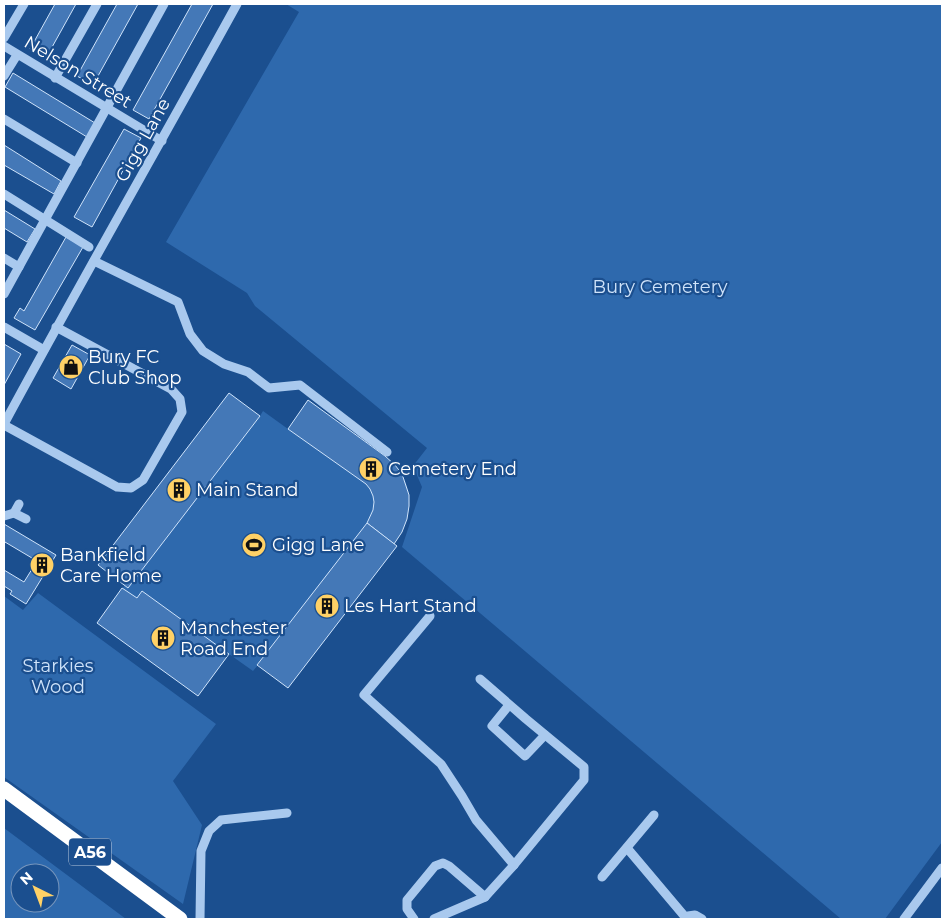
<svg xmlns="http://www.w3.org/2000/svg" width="946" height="923" viewBox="0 0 946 923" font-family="Montserrat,sans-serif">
	<rect width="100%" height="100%" fill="#1b4f8f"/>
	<g fill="#2e69ad" fill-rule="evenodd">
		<polygon points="286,4 942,4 942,842 885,919 841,919 402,547 422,487 413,466 427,448 255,306 247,293 166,242 299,12"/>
		<path d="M229 393 260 416 263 411 288 429 308 400 385 456C391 461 397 467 401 473 416 498 409 522 394 544L397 546 288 688 258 665 253 671 229 654 198 696 97 623 125 585 98 565Z"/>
		<polygon points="38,593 216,724 173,781 202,825 183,904 4,777 4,596 23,610"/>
		<path d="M4 828 126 919H4ZM20 873H50V903H20Z"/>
	</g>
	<g fill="#4478b7" stroke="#cfe3fa">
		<polygon points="55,4 76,4 46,58 30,49"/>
		<polygon points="117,4 138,4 93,85 77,76"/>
		<polygon points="192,4 213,4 149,119 133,110"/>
		<polygon points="13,73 95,123 87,137 5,87"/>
		<polygon points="124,129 141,138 92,227 74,217"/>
		<polygon points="4,145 61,181 54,194 4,165"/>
		<polygon points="4,210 35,229 27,242 4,228"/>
		<polygon points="66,237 83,247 35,330 14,318 20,308 24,311"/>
		<polygon points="4,344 21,354 4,385"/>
		<polygon points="72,345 90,355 71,389 53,378"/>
		<polygon points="229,393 260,416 128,588 98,565"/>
		<polygon points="308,400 385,456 395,465 402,474 409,495 409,506 407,519 402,532 394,544 367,523 373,510 374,502 373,496 370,489 366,484 288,429"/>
		<polygon points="367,523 397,546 288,688 257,665"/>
		<polygon points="4,524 56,555 26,604 10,594 12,591 4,586 4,570 24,582 37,561 5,542 4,545"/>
		<polygon points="122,588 137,598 142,591 229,654 198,696 97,623"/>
	</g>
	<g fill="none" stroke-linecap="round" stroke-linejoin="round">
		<g stroke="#a9c9ee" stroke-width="9">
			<polyline points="4,38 24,4"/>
			<polyline points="4,46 162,141"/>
			<polyline points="4,76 17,55"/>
			<polyline points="55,78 97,4"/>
			<polyline points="4,119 77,163"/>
			<polyline points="4,194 89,247"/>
			<polyline points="4,258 19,267"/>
			<polyline points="94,261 178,302 190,334 203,351 224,364 248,372 269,388 300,385 387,452"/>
			<path d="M4 294C58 198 110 100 164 4"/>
			<polyline points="4,327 44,350"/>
			<path d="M4 424C80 283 160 144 237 4"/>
			<polyline points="4,425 108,482 117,487 131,488 143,480 182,412 180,399 171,389 56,327"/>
			<polyline points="19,504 14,513 26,519"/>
			<polyline points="4,516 14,513"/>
			<polyline points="430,616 364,695 441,764 462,796 476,820 514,865"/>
			<polyline points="509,705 492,726 525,756 545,735"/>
			<polyline points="627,848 686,918"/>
			<polyline points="602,877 654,815"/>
			<polyline points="200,919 201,851 209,831 221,820 287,813"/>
			<polyline points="414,919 407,909 407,900 435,866 443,863 449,866 485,897"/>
			<polyline points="434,919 485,897 514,865 584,780 584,767 526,719 480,679"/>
			<polyline points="685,919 688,916 695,915 702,919"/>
			<polyline points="904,919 942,868"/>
		</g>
		<polyline stroke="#fff" stroke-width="15" points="4,789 180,919"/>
	</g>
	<defs>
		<symbol id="shop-disc" viewBox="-11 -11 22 22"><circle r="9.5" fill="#ffd166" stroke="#1b4f8f"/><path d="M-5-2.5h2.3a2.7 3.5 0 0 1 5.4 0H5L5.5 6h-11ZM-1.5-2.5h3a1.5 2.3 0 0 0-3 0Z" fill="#111"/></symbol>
		<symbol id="building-disc" viewBox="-11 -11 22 22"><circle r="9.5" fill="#ffd166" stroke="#1b4f8f"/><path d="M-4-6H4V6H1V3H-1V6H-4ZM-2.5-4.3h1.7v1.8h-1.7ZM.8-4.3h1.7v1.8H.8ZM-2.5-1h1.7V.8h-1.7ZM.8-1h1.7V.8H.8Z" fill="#111"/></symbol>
		<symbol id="stadium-disc" viewBox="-11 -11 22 22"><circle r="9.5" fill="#ffd166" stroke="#1b4f8f"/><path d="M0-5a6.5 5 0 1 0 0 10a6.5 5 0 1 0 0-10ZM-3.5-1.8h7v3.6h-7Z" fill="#111"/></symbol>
	</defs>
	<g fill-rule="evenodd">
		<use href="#shop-disc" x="57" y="353" width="28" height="28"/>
		<use href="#building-disc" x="357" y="455" width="28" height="28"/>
		<use href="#building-disc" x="165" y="476" width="28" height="28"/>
		<use href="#stadium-disc" x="240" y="531" width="28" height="28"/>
		<use href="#building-disc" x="28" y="551" width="28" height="28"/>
		<use href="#building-disc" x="313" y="592" width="28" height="28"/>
		<use href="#building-disc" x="149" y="624" width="28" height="28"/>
	</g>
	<g text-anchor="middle" stroke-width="4.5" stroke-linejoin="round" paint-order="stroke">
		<rect fill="#1b4f8f" stroke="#bbcadd" stroke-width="1" x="69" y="838.5" width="42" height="27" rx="4"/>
		<g font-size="16" font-weight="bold" fill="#fff">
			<text x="90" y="858">A56</text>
		</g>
		<g font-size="18" fill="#fff" stroke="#1b4f8f">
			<text transform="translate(78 72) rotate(31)" y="6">Nelson Street</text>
			<text transform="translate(143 140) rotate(-61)" y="6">Gigg Lane</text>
		</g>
		<g font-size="18" fill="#cfe3fa" stroke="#1b4f8f">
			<text x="660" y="293">Bury Cemetery</text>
			<text x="58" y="672">Starkies<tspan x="58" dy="21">Wood</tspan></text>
		</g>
		<g font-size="18" fill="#fff" stroke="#1b4f8f" text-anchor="start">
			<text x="88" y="363">Bury FC<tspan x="88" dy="21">Club Shop</tspan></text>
			<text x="388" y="475">Cemetery End</text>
			<text x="196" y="496">Main Stand</text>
			<text x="272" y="551">Gigg Lane</text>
			<text x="60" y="561">Bankfield<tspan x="60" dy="21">Care Home</tspan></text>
			<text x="344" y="612">Les Hart Stand</text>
			<text x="180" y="634">Manchester<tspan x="180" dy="21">Road End</tspan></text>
		</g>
	</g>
	<rect width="946" height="923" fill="none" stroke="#ffffff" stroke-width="10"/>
	<g transform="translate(35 888) rotate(318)"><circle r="24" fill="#1b4f8f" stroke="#7695bc"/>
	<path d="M0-4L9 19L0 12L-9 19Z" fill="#ffd166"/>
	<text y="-8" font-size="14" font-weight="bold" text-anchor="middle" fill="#ffffff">N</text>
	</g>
</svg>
